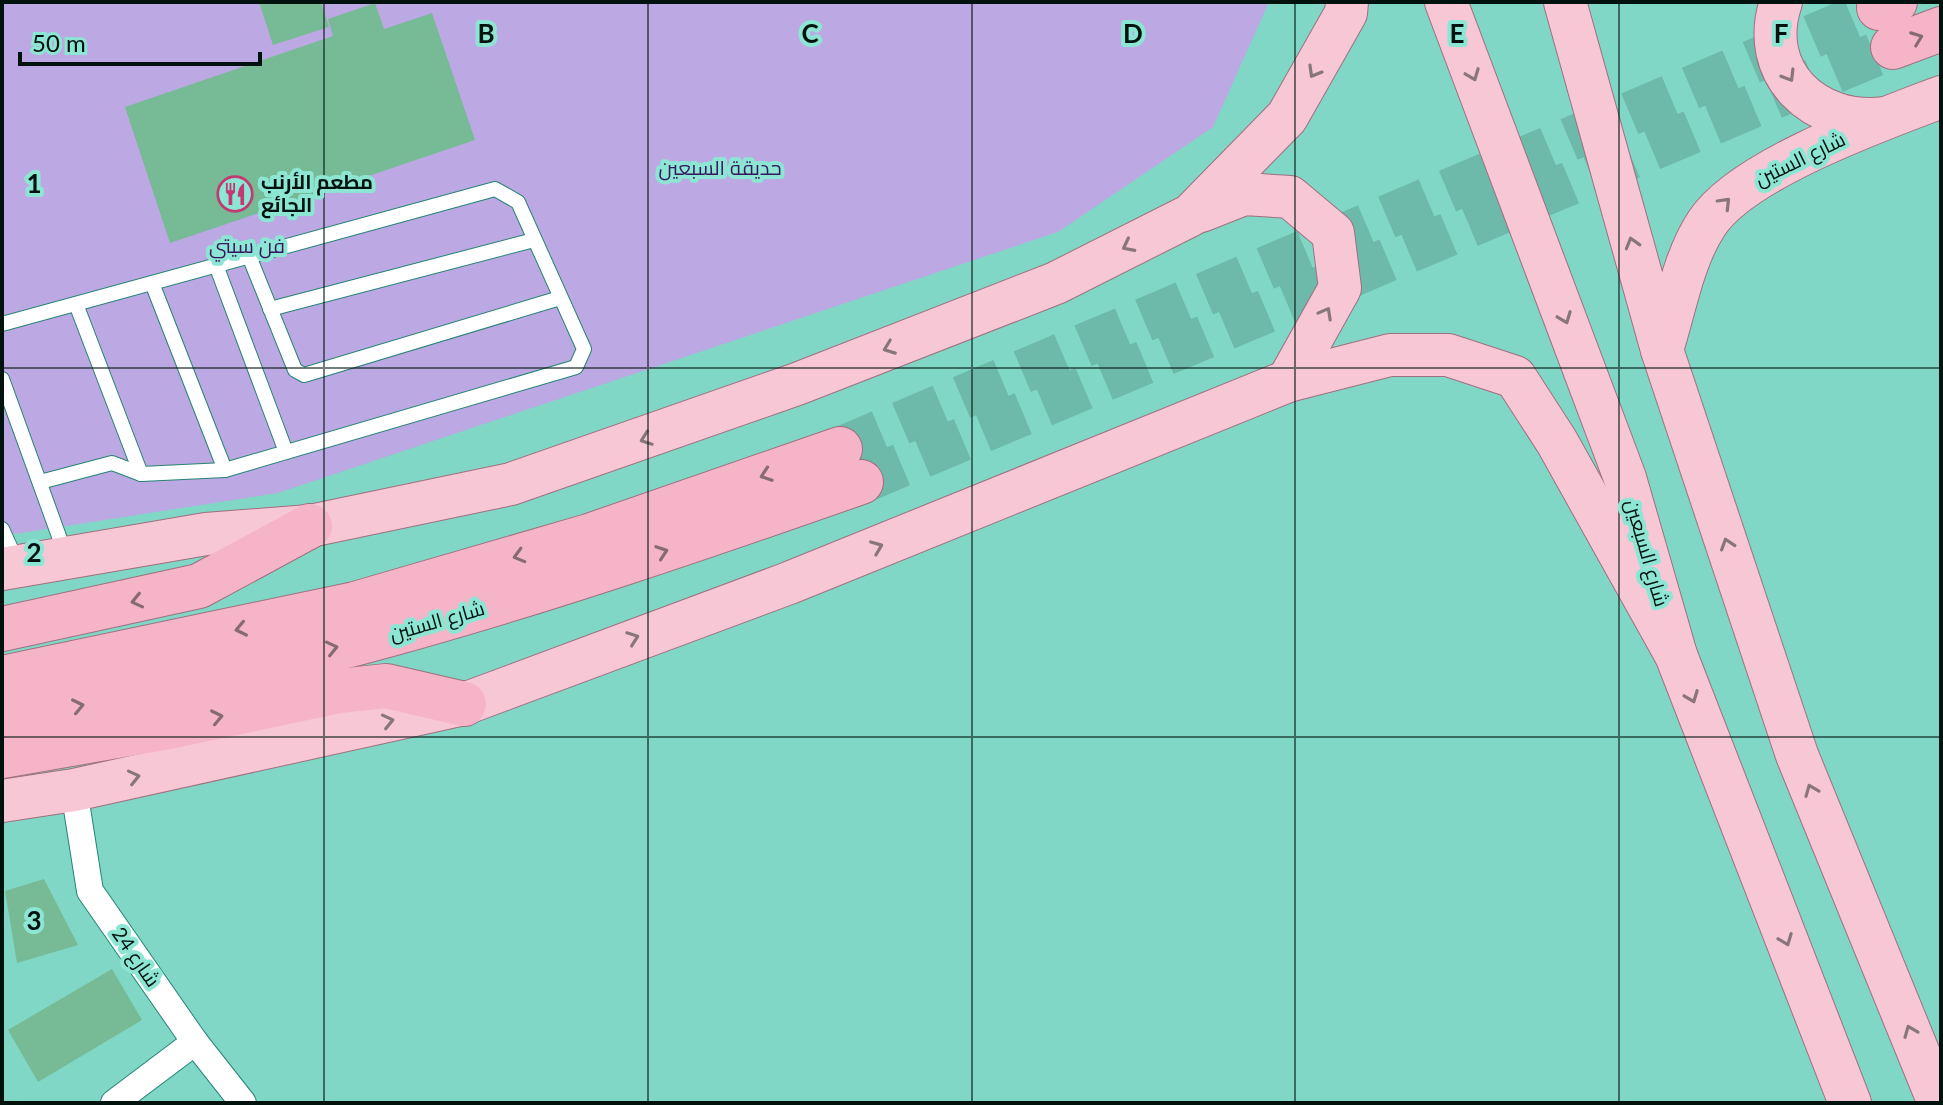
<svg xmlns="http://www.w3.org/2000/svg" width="1943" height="1105" viewBox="0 0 1943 1105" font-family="Lato,Cairo,sans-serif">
	<rect width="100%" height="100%" fill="#80d7c6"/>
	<polygon fill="#bca8e2" points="2,2 1269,2 1213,127 1058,232 278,493 2,536"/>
	<g fill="#76bb96">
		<polygon points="259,2 321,2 329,27 273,45"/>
		<polygon points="375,3 384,29 432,13 475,140 170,243 125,107 333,36 328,19"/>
		<polygon points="44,879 78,945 17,963 5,891"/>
		<polygon points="112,969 142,1020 38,1082 8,1030"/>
	</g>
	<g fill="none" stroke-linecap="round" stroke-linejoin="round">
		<g stroke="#6db9aa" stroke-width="44" stroke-dasharray="44 22" stroke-linecap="butt">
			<polyline points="840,449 1879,8"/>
			<polyline points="861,482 1893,47"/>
		</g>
		<defs>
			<g id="service">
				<polyline points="249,256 295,370 304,375 560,298"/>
				<polyline points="216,265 286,452"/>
				<polyline points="152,283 225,470"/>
				<polyline points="76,304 141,474"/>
				<polyline points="270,309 534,240"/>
				<polyline points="2,324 495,189 518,202 584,349 576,367 225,470 141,474 112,463 40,482"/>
				<polyline points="2,379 65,553"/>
				<polyline points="2,529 17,562"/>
			</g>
			<g id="minor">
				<polyline points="74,790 90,891 195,1042 243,1103"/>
				<polyline points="114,1103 195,1042"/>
			</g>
			<g id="primary">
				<polyline points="1446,2 1625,478 1676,655 1850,1103"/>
				<polyline points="1565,2 1662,350 1797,755 1939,1103"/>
				<path d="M1781 2C1757 73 1815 127 1885 118"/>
				<polyline points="1201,211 1244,194 1290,197 1333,233 1340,288 1288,381"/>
				<path d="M1662 350C1675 309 1683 259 1707 223 1743 169 1878 121 1941 97"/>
				<polyline points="2,569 206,534 310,526 511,484 797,384 1056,283 1191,215 1287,117 1346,13 1347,2"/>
				<polyline points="2,801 74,790 464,704 789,583 1288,381 1390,355 1448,355 1515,377 1557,442 1676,655"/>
			</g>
			<g id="trunk">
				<polyline points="1879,8 1895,2"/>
				<polyline points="1893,47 1941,29"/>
				<polyline points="2,629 199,586 310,526"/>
				<polyline points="2,678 355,604 589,536 840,449"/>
				<path d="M2 721C131 695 260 670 387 635 547 591 704 537 861 482"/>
				<polyline points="2,756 174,726 339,691 386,686 464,704"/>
			</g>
		</defs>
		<use href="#service" stroke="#268374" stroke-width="16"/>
		<use href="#minor" stroke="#268374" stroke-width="28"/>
		<use href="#primary" stroke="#9f707e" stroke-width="44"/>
		<use href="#trunk" stroke="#9f707e" stroke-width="46"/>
		<use href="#service" stroke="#fff" stroke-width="14"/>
		<use href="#minor" stroke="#fff" stroke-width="26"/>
		<use href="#primary" stroke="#f8c7d6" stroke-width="42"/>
		<use href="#trunk" stroke="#f6b4c8" stroke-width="44"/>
	</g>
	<defs><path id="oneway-chevron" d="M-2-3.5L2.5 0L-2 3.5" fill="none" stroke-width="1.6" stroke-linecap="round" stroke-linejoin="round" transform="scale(2)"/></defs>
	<g stroke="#876b74">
		<use href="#oneway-chevron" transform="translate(1917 38) rotate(-21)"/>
		<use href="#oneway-chevron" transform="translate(766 475) rotate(161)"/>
		<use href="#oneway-chevron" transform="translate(662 552) rotate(-19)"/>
		<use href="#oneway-chevron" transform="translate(519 556) rotate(164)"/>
		<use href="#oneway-chevron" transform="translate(137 601) rotate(167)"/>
		<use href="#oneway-chevron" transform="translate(241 629) rotate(168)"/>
		<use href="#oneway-chevron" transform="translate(332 648) rotate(-13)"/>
		<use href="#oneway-chevron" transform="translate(78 706) rotate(-12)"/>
		<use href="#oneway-chevron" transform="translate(217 717) rotate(-12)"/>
	</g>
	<g stroke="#88767c">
		<use href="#oneway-chevron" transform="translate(1314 72) rotate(120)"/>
		<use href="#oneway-chevron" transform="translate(1473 75) rotate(69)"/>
		<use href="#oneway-chevron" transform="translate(1789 76) rotate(59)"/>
		<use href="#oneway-chevron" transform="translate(1725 203) rotate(-46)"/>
		<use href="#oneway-chevron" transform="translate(1632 243) rotate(-106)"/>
		<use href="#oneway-chevron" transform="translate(1128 246) rotate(153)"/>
		<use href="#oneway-chevron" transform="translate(1326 313) rotate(-61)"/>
		<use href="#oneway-chevron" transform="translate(1565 318) rotate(69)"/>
		<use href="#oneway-chevron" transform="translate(889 348) rotate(159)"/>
		<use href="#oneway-chevron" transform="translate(646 439) rotate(160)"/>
		<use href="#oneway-chevron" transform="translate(1727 544) rotate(-108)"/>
		<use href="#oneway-chevron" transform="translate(877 547) rotate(-22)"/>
		<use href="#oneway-chevron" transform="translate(633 638) rotate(-20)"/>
		<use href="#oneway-chevron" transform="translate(1692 697) rotate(69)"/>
		<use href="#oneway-chevron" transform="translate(388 721) rotate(-13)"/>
		<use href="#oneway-chevron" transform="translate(134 777) rotate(-13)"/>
		<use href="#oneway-chevron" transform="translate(1811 790) rotate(-112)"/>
		<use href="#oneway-chevron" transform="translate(1786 940) rotate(69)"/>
		<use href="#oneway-chevron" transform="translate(1910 1031) rotate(-112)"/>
	</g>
	<path fill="none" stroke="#00120e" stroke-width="2" stroke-opacity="0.55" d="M324 2V1103M648 2V1103M972 2V1103M1295 2V1103M1619 2V1103M2 368H1941M2 737H1941"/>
	<defs>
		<symbol id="restaurant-ring" viewBox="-11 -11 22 22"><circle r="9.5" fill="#8de5d3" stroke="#c33972" stroke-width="1.5"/><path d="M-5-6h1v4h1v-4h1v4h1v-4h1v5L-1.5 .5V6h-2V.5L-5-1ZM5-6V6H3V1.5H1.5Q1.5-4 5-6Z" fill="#c33972"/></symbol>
	</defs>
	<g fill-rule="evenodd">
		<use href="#restaurant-ring" x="215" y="174" width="40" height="40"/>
	</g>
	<g text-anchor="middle" stroke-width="8" stroke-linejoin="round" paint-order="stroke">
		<g font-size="20" fill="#00120e" stroke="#8de5d3">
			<text transform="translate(1800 159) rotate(-26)" y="7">شارع الستين</text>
			<text transform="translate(1647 553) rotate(74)" y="7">شارع السبعين</text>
			<text transform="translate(437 621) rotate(-16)" y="7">شارع الستين</text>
			<text transform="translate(136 957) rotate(55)" y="7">شارع 24</text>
		</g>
		<g font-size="20" fill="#36165c" stroke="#8de5d3">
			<text x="720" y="175">حديقة السبعين</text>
			<text x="247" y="253">فن سيتي</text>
		</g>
		<g font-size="20" font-weight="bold" fill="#00120e" stroke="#8de5d3" text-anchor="start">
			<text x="261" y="189">مطعم الأرنب<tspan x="261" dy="23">الجائع</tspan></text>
		</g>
	</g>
	<g font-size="26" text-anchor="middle" font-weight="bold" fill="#00120e" stroke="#8de5d3" stroke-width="8" stroke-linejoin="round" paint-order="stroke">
		<text x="486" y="43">B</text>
		<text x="810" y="43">C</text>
		<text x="1133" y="43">D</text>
		<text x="1457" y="43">E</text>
		<text x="1781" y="43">F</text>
		<text x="34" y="193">1</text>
		<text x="34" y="562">2</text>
		<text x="34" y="930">3</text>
	</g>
	<rect width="1943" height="1105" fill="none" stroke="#00120e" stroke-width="8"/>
	<path d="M20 52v12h240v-12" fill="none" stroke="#00120e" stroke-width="4"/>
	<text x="32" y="52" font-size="24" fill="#00120e" stroke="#8de5d3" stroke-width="6" paint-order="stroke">50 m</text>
</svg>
